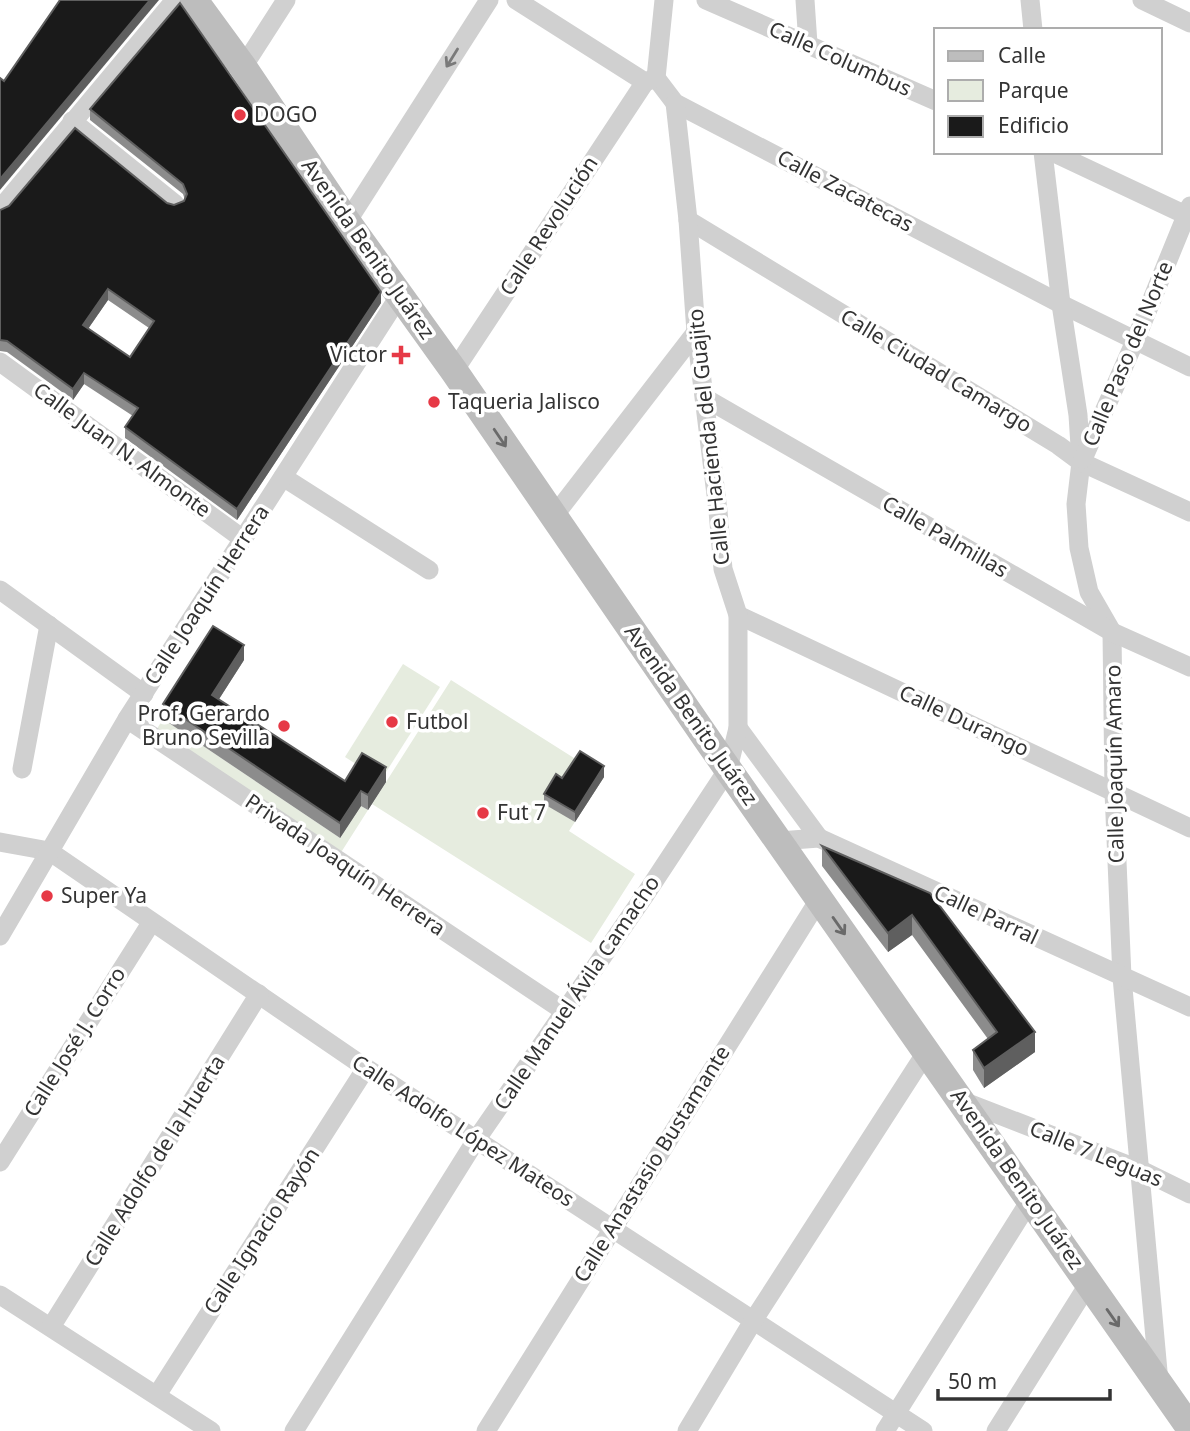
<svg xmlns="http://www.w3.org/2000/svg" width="1190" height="1431" viewBox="0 0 1190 1431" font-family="'Noto Sans',sans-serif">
	<rect width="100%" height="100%" fill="#fff"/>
	<g fill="#e6ecdf">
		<polygon points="403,664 440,687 381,780 345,757"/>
		<polygon points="451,680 604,777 569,831 635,874 591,943 372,804"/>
		<polygon points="163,719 340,838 361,806 368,810 340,854 155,732"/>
	</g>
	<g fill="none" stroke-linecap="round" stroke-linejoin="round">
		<g stroke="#d0d0d0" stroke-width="19">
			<polyline points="516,0 645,82 656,78 675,103 1061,304 1190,367"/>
			<polyline points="706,0 936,101"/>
			<polyline points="805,0 808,44"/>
			<polyline points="1030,0 1033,30"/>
			<polyline points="1142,0 1190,23"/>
			<polyline points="243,67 286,0"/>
			<polyline points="656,78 664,0"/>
			<polyline points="72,121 175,204"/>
			<polyline points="1043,152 1061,304 1078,415 1081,462 1076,504 1079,548 1089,592 1112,632 1114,792 1122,977 1159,1382"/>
			<polyline points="1052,152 1190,217"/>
			<polyline points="0,209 175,0"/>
			<polyline points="688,220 1058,445 1081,462 1190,512"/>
			<polyline points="347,222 489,0"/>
			<polyline points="0,362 243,539"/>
			<polyline points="454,371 645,82"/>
			<polyline points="705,398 1112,632 1190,667"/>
			<polyline points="1083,459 1135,341 1190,206"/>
			<polyline points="283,477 429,570"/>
			<polyline points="554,516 696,332"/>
			<polyline points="0,590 144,694"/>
			<polyline points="738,615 1190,828"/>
			<polyline points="127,719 564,1011"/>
			<polyline points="738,728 819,838"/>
			<polyline points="22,769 49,625"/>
			<polyline points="779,841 819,838 1190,1007"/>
			<polyline points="0,842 49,851 366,1068 923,1431"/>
			<polyline points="0,936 127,719 400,295"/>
			<polyline points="963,1101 1141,1170 1190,1194"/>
			<polyline points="0,1162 151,923"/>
			<polyline points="0,1295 211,1431"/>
			<polyline points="51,1327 259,994"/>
			<polyline points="157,1395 366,1068"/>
			<polyline points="294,1431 476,1140 645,895 728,769 738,728 738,615 723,569 718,511 696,332 688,220 675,103"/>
			<polyline points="486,1431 820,898"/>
			<polyline points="687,1431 753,1321 927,1051"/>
			<polyline points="885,1431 1031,1199"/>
			<polyline points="996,1431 1089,1283"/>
		</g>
		<polyline stroke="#bdbdbd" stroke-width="28" points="194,0 243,67 347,222 454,371 711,745 1190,1428"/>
	</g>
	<g fill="#8c8c8c" fill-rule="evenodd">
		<path d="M90 109 381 303 237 520 125 438V427L133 416 84 384 73 400 7 352 0 351V210L167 203 174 205 184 201 185 200 183 194 90 120ZM108 300 149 328 130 357 88 329Z"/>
		<polygon points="244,660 219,699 345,781 386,782 368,810 361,806 340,838 163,719 163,704"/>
		<polygon points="604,777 575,822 544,804 544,794 562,778"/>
		<polygon points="822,846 930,893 1035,1052 984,1088 973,1070 973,1050 988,1039 912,935 888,952 822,866"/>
	</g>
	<g fill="#5f5f5f">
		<polygon points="150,0 159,0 0,190 0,179"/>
		<polygon points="108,289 108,300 83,336 83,325"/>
		<polygon points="381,292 381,303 237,520 237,509"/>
		<polygon points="84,373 84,384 73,400 73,389"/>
		<polygon points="244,645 244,660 212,710 212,695"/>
		<polygon points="604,766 604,777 575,822 575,812"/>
		<polygon points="386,767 386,782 368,810 368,795"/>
		<polygon points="361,791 361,806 340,838 340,823"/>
		<polygon points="912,915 912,935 888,952 888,933"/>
		<polygon points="1035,1032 1035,1052 984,1088 984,1068"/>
	</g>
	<g fill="#1a1a1a" stroke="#5f5f5f" stroke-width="2" fill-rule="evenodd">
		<polygon points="60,0 150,0 0,179 0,78 4,81"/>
		<path d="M180 3 381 292 237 509 125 427 138 408 84 373 73 389 7 341 0 340V210L9 206 75 128 167 203 174 205 184 201 187 194 183 184 90 109ZM108 289 154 321 130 357 83 325Z"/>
		<polygon points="213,626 244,645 212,695 345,781 362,753 386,767 368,795 361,791 340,823 163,704"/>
		<polygon points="580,751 604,766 575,812 544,794 556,774 562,778"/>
		<polygon points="822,846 930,893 1035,1032 984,1068 973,1050 997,1032 912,915 888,933"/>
	</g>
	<defs><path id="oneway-shaft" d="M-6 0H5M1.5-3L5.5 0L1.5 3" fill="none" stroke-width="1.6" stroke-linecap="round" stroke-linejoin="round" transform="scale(1.75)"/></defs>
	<use stroke="#7a7a7a" href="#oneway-shaft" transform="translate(452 58) rotate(122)"/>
	<g stroke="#6a6a6a">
		<use href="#oneway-shaft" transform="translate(500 438) rotate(56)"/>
		<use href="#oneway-shaft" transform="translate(839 926) rotate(55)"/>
		<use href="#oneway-shaft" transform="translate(1113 1318) rotate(55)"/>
	</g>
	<g fill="#e63946" stroke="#fff" stroke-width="2.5">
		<circle cx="240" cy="115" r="7"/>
		<path d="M397.5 344.5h7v7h7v7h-7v7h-7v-7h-7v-7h7z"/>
		<circle cx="434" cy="402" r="7"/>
		<circle cx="392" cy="722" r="7"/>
		<circle cx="284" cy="726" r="7"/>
		<circle cx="483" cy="813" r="7"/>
		<circle cx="47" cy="896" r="7"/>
	</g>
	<g text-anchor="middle" stroke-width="7" stroke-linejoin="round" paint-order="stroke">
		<g font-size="21" fill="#333" stroke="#fff">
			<text transform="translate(840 59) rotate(24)" y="7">Calle Columbus</text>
			<text transform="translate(845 191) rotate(28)" y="7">Calle Zacatecas</text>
			<text transform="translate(549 226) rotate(-57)" y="7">Calle Revolución</text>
			<text transform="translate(368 249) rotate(55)" y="7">Avenida Benito Juárez</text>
			<text transform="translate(1128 354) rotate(-67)" y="7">Calle Paso del Norte</text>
			<text transform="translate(936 371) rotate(31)" y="7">Calle Ciudad Camargo</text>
			<text transform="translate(709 437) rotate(-96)" y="7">Calle Hacienda del Guajito</text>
			<text transform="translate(122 450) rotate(36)" y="7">Calle Juan N. Almonte</text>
			<text transform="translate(945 537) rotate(30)" y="7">Calle Palmillas</text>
			<text transform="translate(207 595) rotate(-57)" y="7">Calle Joaquín Herrera</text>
			<text transform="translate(691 715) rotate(55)" y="7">Avenida Benito Juárez</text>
			<text transform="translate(964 721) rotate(25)" y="7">Calle Durango</text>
			<text transform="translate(1115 764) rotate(-91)" y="7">Calle Joaquín Amaro</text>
			<text transform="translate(345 865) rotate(34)" y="7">Privada Joaquín Herrera</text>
			<text transform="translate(986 915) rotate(25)" y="7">Calle Parral</text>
			<text transform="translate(577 993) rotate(-56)" y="7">Calle Manuel Ávila Camacho</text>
			<text transform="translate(75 1042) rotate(-58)" y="7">Calle José J. Corro</text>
			<text transform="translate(463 1131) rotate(33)" y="7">Calle Adolfo López Mateos</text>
			<text transform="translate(1096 1154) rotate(22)" y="7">Calle 7 Leguas</text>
			<text transform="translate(155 1161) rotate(-58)" y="7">Calle Adolfo de la Huerta</text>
			<text transform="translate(652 1164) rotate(-58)" y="7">Calle Anastasio Bustamante</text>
			<text transform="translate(1017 1179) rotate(55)" y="7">Avenida Benito Juárez</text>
			<text transform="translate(262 1231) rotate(-57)" y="7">Calle Ignacio Rayón</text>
		</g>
		<g font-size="21" fill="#333" stroke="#fff" text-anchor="start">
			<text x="254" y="122">DOGO</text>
			<text x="387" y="362" text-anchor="end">Victor</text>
			<text x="448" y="409">Taqueria Jalisco</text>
			<text x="270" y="721" text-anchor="end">Prof. Gerardo<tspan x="270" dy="24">Bruno Sevilla</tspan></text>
			<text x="406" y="729">Futbol</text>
			<text x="497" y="820">Fut 7</text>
			<text x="61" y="903">Super Ya</text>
		</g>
	</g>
	<rect x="934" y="28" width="228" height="126" fill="#ffffff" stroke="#adadad" stroke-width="2"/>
	<rect x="948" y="51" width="35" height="10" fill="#bdbdbd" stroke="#adadad" stroke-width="2"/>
	<text x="998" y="63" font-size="21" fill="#333333">Calle</text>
	<rect x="948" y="80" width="35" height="21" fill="#e6ecdf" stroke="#adadad" stroke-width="2"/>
	<text x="998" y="98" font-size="21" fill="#333333">Parque</text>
	<rect x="948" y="116" width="35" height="21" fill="#1a1a1a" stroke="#adadad" stroke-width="2"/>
	<text x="998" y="133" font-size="21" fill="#333333">Edificio</text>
	<path d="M938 1389v10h172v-10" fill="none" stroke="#333333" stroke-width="3.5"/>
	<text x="948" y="1389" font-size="21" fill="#333333" stroke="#ffffff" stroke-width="5" paint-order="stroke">50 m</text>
</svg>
